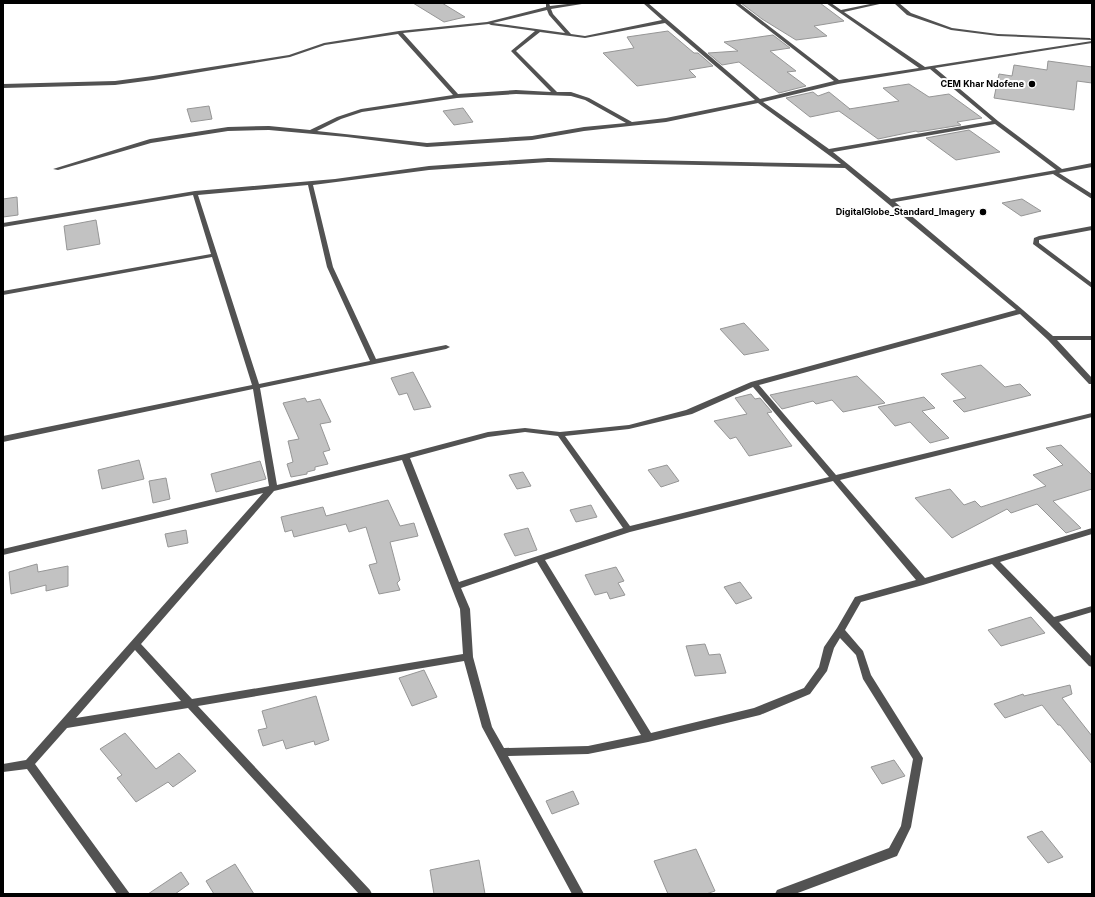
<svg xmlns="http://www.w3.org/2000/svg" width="1095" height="897" viewBox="0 0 1095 897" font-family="Inter,sans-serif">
	<rect width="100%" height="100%" fill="#fff"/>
	<g fill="#c2c2c2" stroke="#969696">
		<polygon points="413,3 442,3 465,17 444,22"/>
		<polygon points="741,3 820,3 844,21 814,26 827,36 796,40 762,19"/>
		<polygon points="668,31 694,53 698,53 713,66 689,70 696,77 637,86 603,53 634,48 627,37"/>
		<polygon points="773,35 790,48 770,51 796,71 787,72 806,86 779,93 739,62 722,65 708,53 738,51 724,42"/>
		<polygon points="1048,61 1092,67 1092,83 1077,81 1074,110 994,98 999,74 1012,76 1014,65 1047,70"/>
		<polygon points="909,84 929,97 949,94 982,118 957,122 961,125 918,132 916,131 878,139 839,111 810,117 786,98 813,92 818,96 829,92 850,109 849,109 899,101 883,88"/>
		<polygon points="209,106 212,119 191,122 187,109"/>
		<polygon points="463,108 473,122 454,125 443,111"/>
		<polygon points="969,130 1000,152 956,160 926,138"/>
		<polygon points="17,197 18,215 3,217 3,199"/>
		<polygon points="1022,199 1041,211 1021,216 1002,203"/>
		<polygon points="96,220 100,244 67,250 64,226"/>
		<polygon points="744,323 769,350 744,355 720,329"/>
		<polygon points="981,365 1005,387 1020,384 1031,395 964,412 953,401 966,398 941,374"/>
		<polygon points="413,372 431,407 414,410 407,393 399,395 391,378"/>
		<polygon points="857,376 885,403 843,412 832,400 816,404 813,401 782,409 770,395"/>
		<polygon points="751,394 755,399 760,398 772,412 767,413 792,446 749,456 736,437 730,439 714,421 747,414 735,398"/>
		<polygon points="924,397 935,408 922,411 949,438 930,443 910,422 895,426 878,407"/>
		<polygon points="305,398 307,402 320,399 331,422 320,424 330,450 323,452 328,464 315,467 315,470 307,472 307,474 291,477 287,464 293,462 288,441 299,439 283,403"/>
		<polygon points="1061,445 1092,475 1092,489 1053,501 1081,528 1066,533 1037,504 1011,513 1007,509 952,538 915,498 950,489 964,505 975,501 981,507 1046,486 1033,475 1063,465 1046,448"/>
		<polygon points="139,460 144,479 102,489 98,470"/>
		<polygon points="260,461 266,479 216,492 211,474"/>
		<polygon points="667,465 679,481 661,487 648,470"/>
		<polygon points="523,472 531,486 517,489 509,475"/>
		<polygon points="166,478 170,499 153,503 149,481"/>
		<polygon points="388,500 400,526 414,523 418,536 390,542 400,580 397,583 400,590 379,594 369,565 377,563 366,527 349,532 346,524 294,537 292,530 285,532 281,517 323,507 326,516"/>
		<polygon points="591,505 597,517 576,522 570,510"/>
		<polygon points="528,528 537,550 515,556 504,534"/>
		<polygon points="186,530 188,543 168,547 165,534"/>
		<polygon points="37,564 38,572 68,566 68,586 46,591 46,585 11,594 9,572"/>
		<polygon points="616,567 624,581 618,583 625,595 610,599 607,592 595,595 585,575"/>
		<polygon points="740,582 752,598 736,604 724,587"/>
		<polygon points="1031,617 1045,633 1001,646 988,630"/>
		<polygon points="705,644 709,655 720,654 726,673 695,676 686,646"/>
		<polygon points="424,670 437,697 412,706 399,678"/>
		<polygon points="1070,685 1072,694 1062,698 1092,736 1092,764 1060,725 1058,725 1042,705 1005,718 994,704 1023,694 1024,696"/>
		<polygon points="316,696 329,740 315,745 314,741 286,749 283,740 263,746 258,730 267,728 262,711"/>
		<polygon points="125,733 156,769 179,753 196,771 173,787 168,782 136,802 117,778 122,775 100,749"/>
		<polygon points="894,760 905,776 882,784 871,767"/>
		<polygon points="573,791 579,804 552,814 546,801"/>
		<polygon points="1042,831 1063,857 1048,863 1027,837"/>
		<polygon points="696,849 715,891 706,894 668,894 654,861"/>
		<polygon points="479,860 485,894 434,894 430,870"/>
		<polygon points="235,864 254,894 214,894 206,881"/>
		<polygon points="181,872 189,884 175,894 148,894"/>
	</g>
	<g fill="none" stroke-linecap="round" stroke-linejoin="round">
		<g fill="#525252" fill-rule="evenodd">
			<path d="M546 3H549L550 6 576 3H588L551 9 553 14 571 34 585 36 662 20 643 3H648L760 99 834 81 734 3H739L839 80 919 68 826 3H831L841 10 875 3H884L844 12 925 67 1092 41V43L935 68 998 121 1062 169 1092 163V167L1059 173 1092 194V199L1053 174 895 202 1023 310 1053 336H1092V340H1057L1092 378V384H1089L1048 340 1020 314 759 385 836 475 1092 413V417L840 480 925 578 1092 528V534L1000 562 1054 617 1092 606V612L1059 622 1092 657V667L1089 666 992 564 923 585 861 602 845 630 863 651 871 675 923 758 911 827 897 856 795 894H775L777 890 889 848 901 826 913 759 863 679 856 655 840 638 834 648 827 671 810 694 760 715 648 742 588 754 508 756 584 894H572L482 727 464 661 198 706 370 890 372 894H359L188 708 67 728 35 764 130 894H117L27 769 3 772V764L26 760 263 493 3 555V549L269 486 253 389 3 442V436L252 385 212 257 3 295V291L211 254 193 195 3 227V223L195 191 335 179 429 166 485 162 548 158 841 164 758 103 666 122 584 131 532 140 427 147 347 137 269 130 228 131 151 143 58 170 53 169 150 139 228 127 269 126 310 130 337 117 361 109 453 95 398 34 325 45 290 57 153 80 115 85 3 88V84L115 81 153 76 289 55 324 43 399 31 487 22 546 7ZM547 10 549 15 565 33 493 23ZM665 23 755 100 666 118 632 122 589 98 571 92H557L516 51 540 32 585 38ZM489 24 491 25 535 31 511 51 551 92 516 90 458 94 403 33ZM930 69 992 121 829 149 763 102 838 84ZM516 94 571 96 585 100 626 123 584 127 532 136 427 143 317 131 341 119 362 112 457 98ZM995 124 1056 170 891 199 833 152ZM548 162 845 168 1016 310 751 382 686 410 629 425 560 432 525 428 488 432 405 454 277 485 260 388 446 349 450 347 446 345 376 359 333 267 313 185 429 170ZM308 185 327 267 370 361 259 384 198 195ZM753 387 829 477 630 526 565 436 629 429 692 414ZM525 432 558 436 623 528 459 582 410 458 488 437ZM402 460 460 609 463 654 192 699 141 644 274 491ZM833 481 916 580 855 597 837 628 824 647 819 667 804 688 754 708 651 733 545 560 630 532ZM537 562 641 735 588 746 504 748 492 727 473 657 470 609 461 588ZM135 650 181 701 76 718Z"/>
			<polygon points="894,3 899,3 911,13 952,28 998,34 1090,38 1092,40 998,36 951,30 907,15"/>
			<polygon points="1092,226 1092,230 1039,240 1039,243 1092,283 1092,288 1033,244 1034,238 1039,236"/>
		</g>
	</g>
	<g fill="#000" stroke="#fff" stroke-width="1.5">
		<circle cx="1032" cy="84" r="4"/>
		<circle cx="983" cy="212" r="4"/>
	</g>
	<g text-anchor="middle" stroke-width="4" stroke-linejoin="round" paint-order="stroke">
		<g font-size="9" font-weight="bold" fill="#000" stroke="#fff" text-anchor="end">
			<text x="1024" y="87">CEM Khar Ndofene</text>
			<text x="975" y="215">DigitalGlobe_Standard_Imagery</text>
		</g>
	</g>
	<rect width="1095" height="897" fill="none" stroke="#000000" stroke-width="8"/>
</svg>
